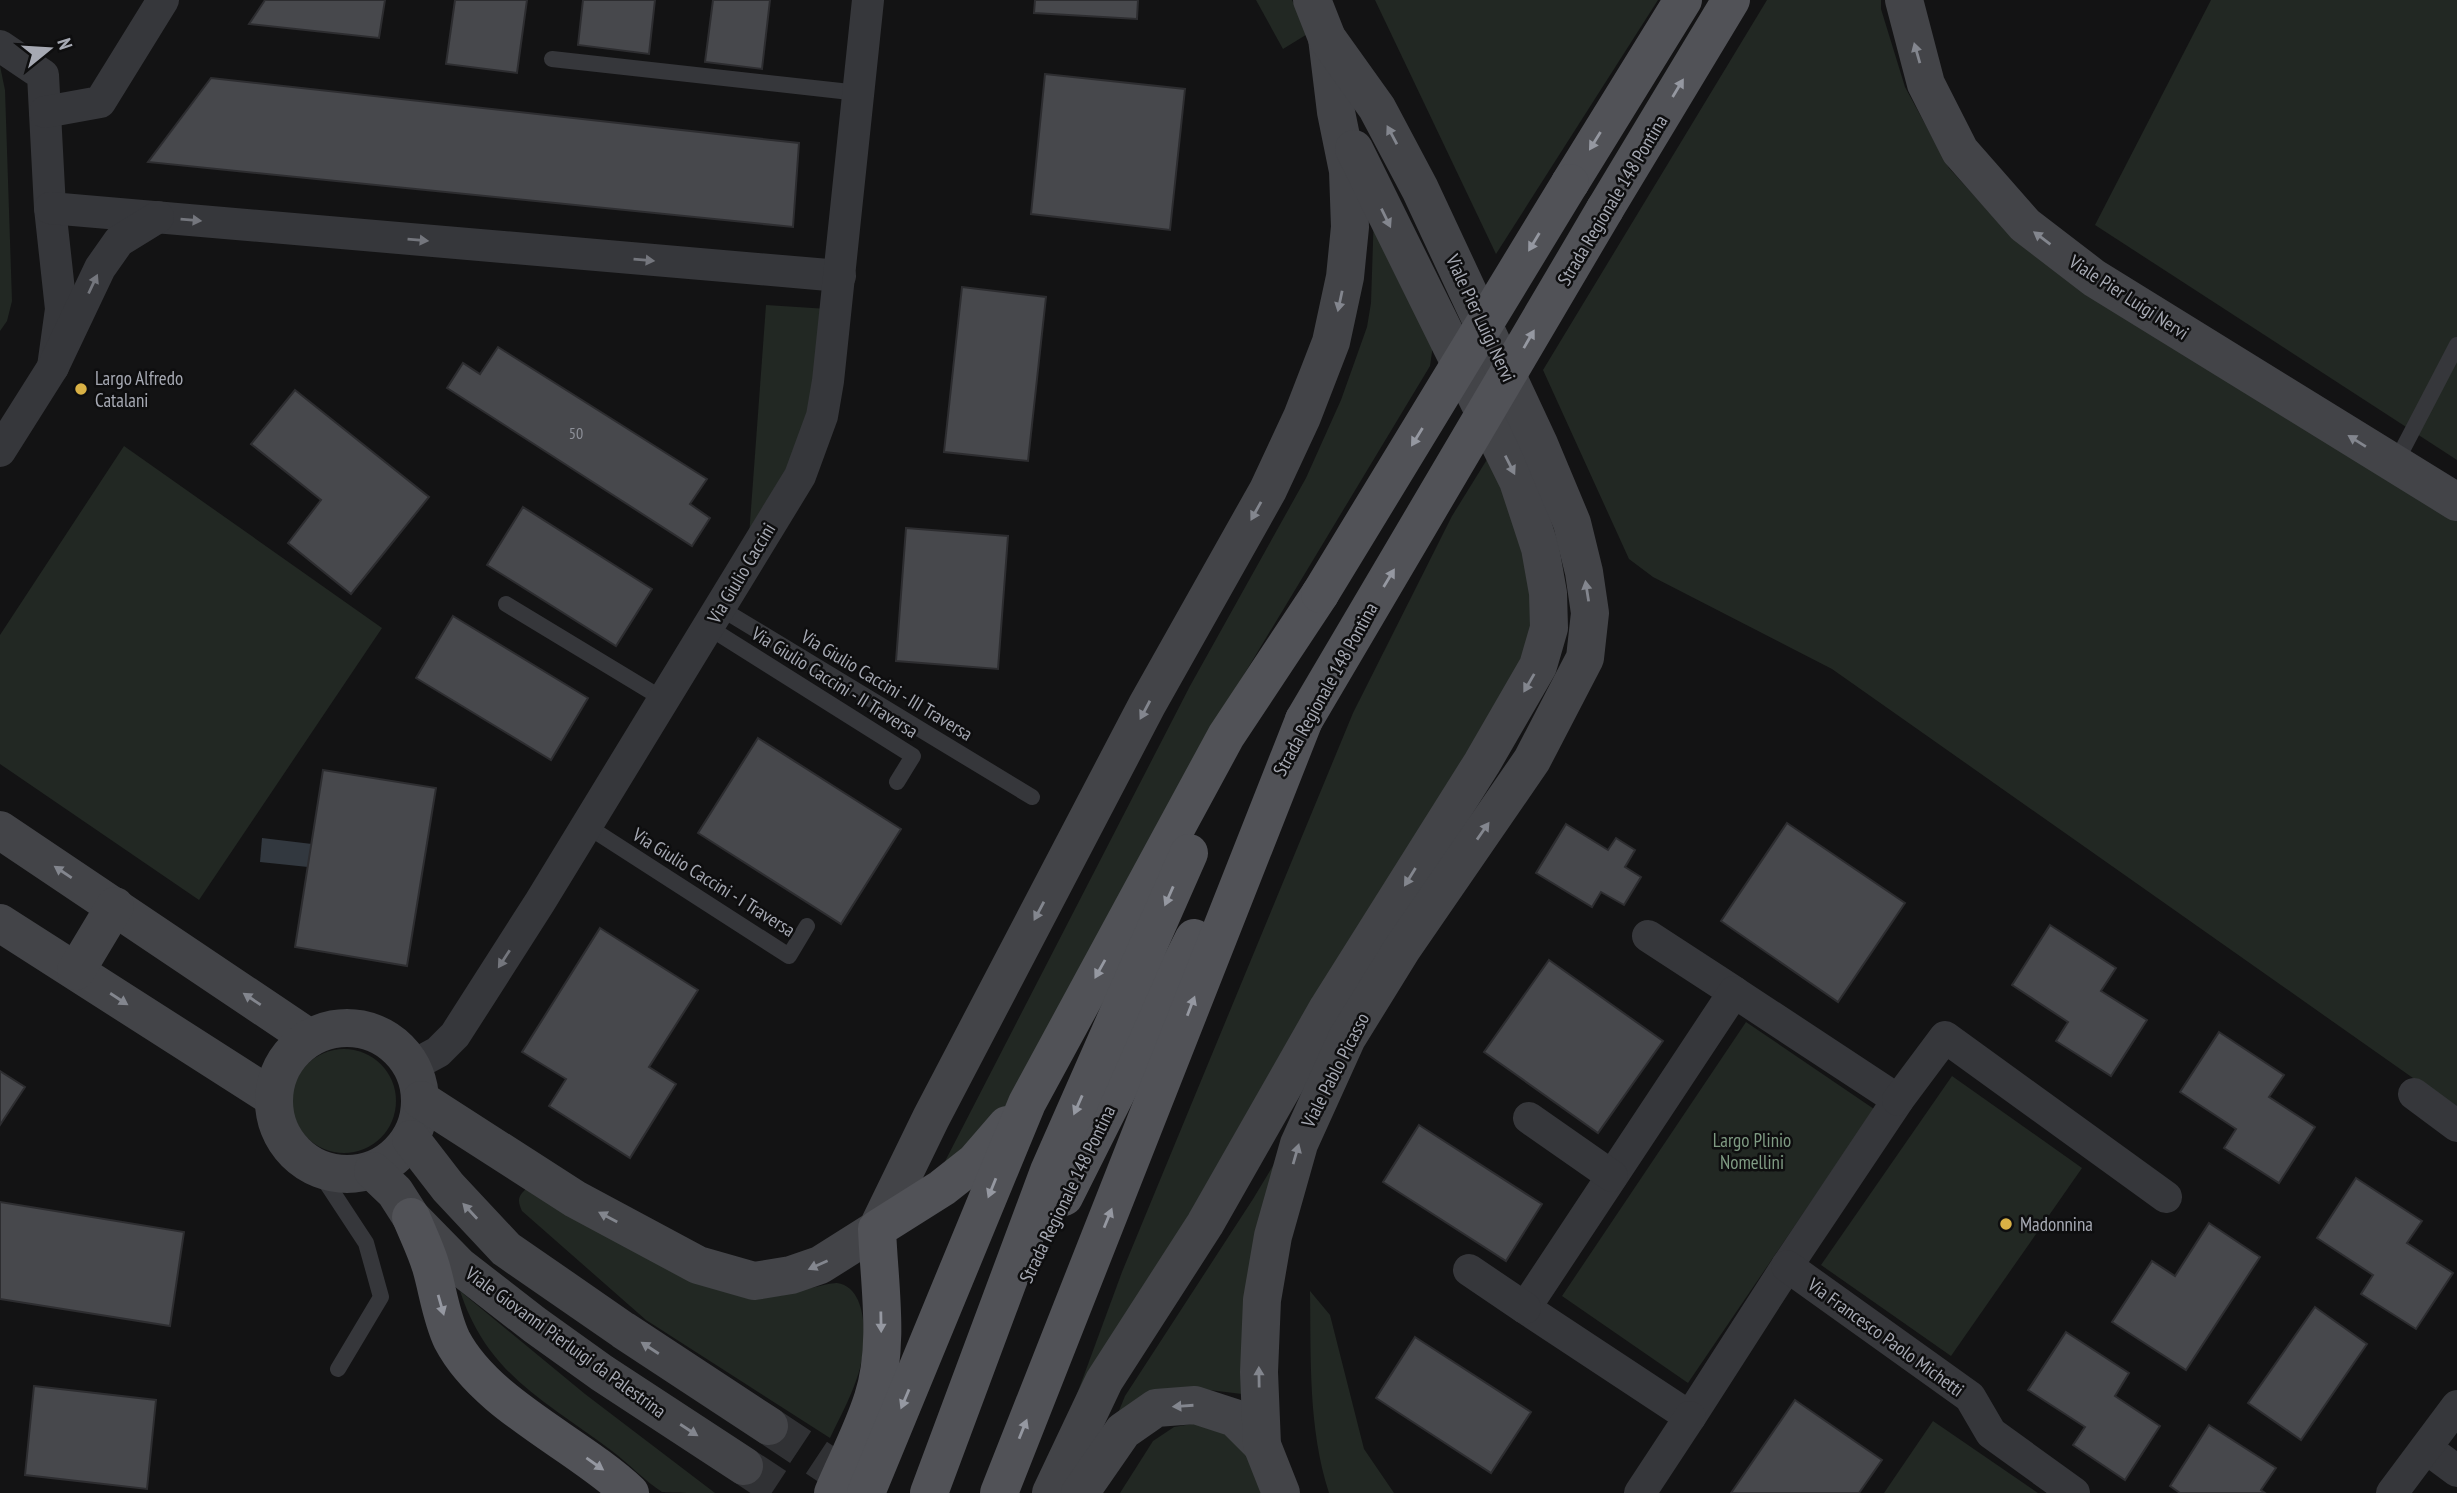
<svg xmlns="http://www.w3.org/2000/svg" width="2457" height="1493" viewBox="0 0 2457 1493" font-family="'PT Sans Narrow',sans-serif">
	<rect width="100%" height="100%" fill="#131314"/>
	<g fill="#222823">
		<polygon points="1256,0 1292,0 1309,33 1283,49"/>
		<polygon points="1375,0 1658,0 1496,254"/>
		<polygon points="1767,0 1881,0 1881,9 1905,87 1949,168 2013,238 2457,513 2457,1109 1832,669 1653,577 1629,559 1543,370"/>
		<polygon points="2211,0 2457,0 2457,460 2095,225"/>
		<polygon points="0,66 5,90 12,301 7,321 0,331"/>
		<polygon points="1374,212 1433,345 1430,366 1219,716 1029,1083 939,1173 1190,686 1306,478 1341,400 1367,327 1371,303"/>
		<polygon points="766,305 828,309 804,447 749,536"/>
		<polygon points="124,446 382,628 199,900 0,764 0,635"/>
		<polygon points="1491,453 1540,591 1522,679 1073,1405 1122,1272 1353,713 1452,516"/>
		<polygon points="1746,1022 1874,1109 1688,1383 1562,1296"/>
		<circle cx="344" cy="1101" r="52"/>
		<polygon points="1952,1076 2082,1168 1951,1356 1821,1265"/>
		<polygon points="1294,1131 1242,1394 1193,1388 1110,1433 1125,1396 1253,1199"/>
		<path d="M527 1188 778 1296C788 1294 831 1282 837 1283 872 1288 866 1354 857 1378 850 1399 839 1419 830 1438L646 1320 522 1211C517 1200 518 1196 527 1188Z"/>
		<path d="M460 1291 585 1394 715 1493C704 1493 669 1493 662 1492 645 1481 628 1463 612 1451 546 1401 488 1376 460 1291Z"/>
		<path d="M1310 1291 1330 1315 1364 1449 1394 1493H1329C1308 1427 1311 1359 1310 1291Z"/>
		<polygon points="1933,1421 2038,1493 1884,1493"/>
		<polygon points="1204,1422 1242,1435 1273,1493 1120,1493 1153,1441 1174,1427"/>
	</g>
	<polygon fill="#32383f" points="262,838 312,844 308,867 260,862"/>
	<g fill="#47484c" stroke="#2d2d30" stroke-width="2">
		<polygon points="265,0 385,0 379,38 249,24"/>
		<polygon points="455,0 527,0 517,73 446,64"/>
		<polygon points="583,0 655,0 649,54 578,45"/>
		<polygon points="713,0 770,0 762,69 705,62"/>
		<polygon points="1035,0 1138,0 1137,19 1034,13"/>
		<polygon points="1045,74 1185,89 1170,230 1031,214"/>
		<polygon points="211,78 799,143 793,227 148,162"/>
		<polygon points="962,287 1046,297 1028,461 944,452"/>
		<polygon points="498,347 707,479 690,504 710,518 692,546 447,388 463,363 480,374"/>
		<polygon points="295,390 429,497 351,594 288,543 321,500 251,444"/>
		<polygon points="523,507 652,589 616,646 487,565"/>
		<polygon points="906,528 1008,536 998,669 896,661"/>
		<polygon points="453,616 588,698 551,760 416,678"/>
		<polygon points="758,738 901,829 841,924 698,833"/>
		<polygon points="323,770 436,788 407,966 295,947"/>
		<polygon points="1787,823 1905,903 1838,1002 1721,921"/>
		<polygon points="1566,824 1608,850 1616,838 1635,850 1625,867 1641,877 1624,905 1601,892 1592,907 1536,873"/>
		<polygon points="2050,925 2116,968 2101,991 2147,1020 2111,1076 2056,1041 2068,1022 2012,985"/>
		<polygon points="600,928 698,990 649,1067 676,1084 630,1158 549,1106 566,1079 522,1052"/>
		<polygon points="1549,960 1663,1041 1598,1133 1484,1052"/>
		<polygon points="2219,1032 2284,1075 2269,1097 2315,1127 2279,1183 2224,1148 2236,1129 2180,1092"/>
		<polygon points="0,1071 25,1087 0,1125"/>
		<polygon points="1419,1125 1542,1204 1506,1261 1383,1182"/>
		<polygon points="2356,1178 2422,1221 2407,1243 2453,1273 2416,1329 2361,1294 2373,1275 2317,1238"/>
		<polygon points="0,1202 184,1232 170,1326 0,1299"/>
		<polygon points="2209,1223 2260,1257 2186,1370 2112,1322 2152,1261 2175,1276"/>
		<polygon points="2315,1307 2367,1344 2301,1440 2248,1403"/>
		<polygon points="2066,1332 2129,1373 2115,1396 2160,1426 2125,1480 2073,1445 2085,1427 2028,1390"/>
		<polygon points="1415,1337 1531,1412 1491,1473 1376,1398"/>
		<polygon points="34,1386 156,1400 147,1489 25,1475"/>
		<polygon points="1795,1400 1882,1460 1859,1493 1731,1493"/>
		<polygon points="2209,1425 2276,1468 2261,1490 2265,1493 2180,1493 2170,1486"/>
	</g>
	<g fill="none" stroke-linecap="round" stroke-linejoin="round">
		<g stroke="#303134" stroke-width="38" stroke-dasharray="38 19" stroke-linecap="butt">
			<polyline points="769,1426 868,1492"/>
			<polyline points="744,1466 785,1493"/>
		</g>
		<g stroke="#36373b" stroke-width="16">
			<polyline points="552,59 859,93"/>
			<polyline points="2395,464 2457,345"/>
			<polyline points="506,604 663,699"/>
			<polyline points="720,608 1032,797"/>
			<polyline points="708,627 913,756 897,782"/>
			<polyline points="587,826 789,956 807,926"/>
			<polyline points="318,1170 366,1243 381,1297 338,1369"/>
		</g>
		<g stroke="#36373b" stroke-width="32">
			<polyline points="0,46 43,75 50,208 61,309 53,367"/>
			<polyline points="45,112 100,102 163,0"/>
			<polyline points="50,208 840,276"/>
			<polyline points="0,451 53,367 100,268 119,241 158,217"/>
			<polyline points="1648,936 1734,992"/>
			<polygon points="1734,992 1898,1100 1787,1266 1690,1417 1525,1308"/>
			<polyline points="412,1066 438,1052 455,1035 540,902 800,476 822,416 828,381 868,0"/>
			<polyline points="2414,1094 2457,1126"/>
			<polyline points="1898,1100 1945,1037 2166,1197"/>
			<polyline points="1529,1118 1612,1176"/>
			<polyline points="1787,1266 1970,1397 1991,1433 2074,1493"/>
			<polyline points="1469,1270 1525,1308"/>
			<polyline points="2426,1448 2457,1471"/>
			<polyline points="1640,1493 1690,1417"/>
			<polyline points="2392,1493 2457,1406"/>
		</g>
		<g stroke="#434448" stroke-width="38">
			<polyline points="1904,0 1926,84 1960,151 2025,225 2094,278 2457,502"/>
			<polyline points="0,830 308,1037"/>
			<polyline points="0,923 272,1097"/>
			<polyline points="76,971 115,906"/>
			<circle cx="347" cy="1101" r="73"/>
			<polyline points="421,1100 575,1199 698,1265 754,1281 791,1275 820,1265 877,1229 931,1118 1147,705 1268,490 1302,417 1331,342 1345,277 1350,227 1348,171 1336,112 1327,38"/>
			<polyline points="411,1139 448,1187 506,1249 623,1330 769,1426"/>
			<polyline points="373,1171 395,1192 411,1217 459,1266 535,1325 602,1373 744,1466"/>
			<polyline points="1051,1493 1104,1381 1205,1224 1328,1008 1482,763 1538,666 1549,628 1548,593 1540,548 1518,481 1354,149"/>
			<polyline points="1080,1493 1123,1431 1156,1408 1195,1405 1235,1418 1262,1445"/>
			<polyline points="1281,1493 1262,1445 1259,1372 1262,1300 1273,1236 1299,1144 1347,1038 1402,949 1532,760 1585,658 1590,613 1584,572 1572,523 1539,444 1420,189 1377,108 1327,38 1312,0"/>
		</g>
		<g stroke="#515257" stroke-width="38">
			<polyline points="1570,183 1683,0"/>
			<polyline points="1605,209 1731,0"/>
			<polyline points="1064,1197 1194,938"/>
			<path d="M411 1217C418 1234 426 1250 431 1267 438 1291 441 1317 452 1340 486 1405 577 1443 630 1493"/>
			<path d="M833 1493C846 1462 863 1430 873 1398 890 1345 879 1283 877 1229L942 1188 975 1162 1007 1125"/>
			<polyline points="866,1493 1027,1103 1226,736 1320,594"/>
			<polyline points="929,1493 1049,1171 1189,853"/>
			<polyline points="999,1493 1304,720"/>
		</g>
		<g stroke="#515257" stroke-width="38">
			<polyline points="1320,594 1570,183"/>
			<polyline points="1304,720 1605,209"/>
		</g>
	</g>
	<defs><path id="oneway-solid" d="M-6-.8H1V-3.2L6.5 0L1 3.2V.8H-6Z" transform="scale(1.75)"/></defs>
	<g fill="#83868e">
		<use href="#oneway-solid" transform="translate(1917 53) rotate(-106)"/>
		<use href="#oneway-solid" transform="translate(1392 135) rotate(-118)"/>
		<use href="#oneway-solid" transform="translate(1386 218) rotate(64)"/>
		<use href="#oneway-solid" transform="translate(2042 238) rotate(-143)"/>
		<use href="#oneway-solid" transform="translate(1340 301) rotate(102)"/>
		<use href="#oneway-solid" transform="translate(2357 441) rotate(-148)"/>
		<use href="#oneway-solid" transform="translate(1510 465) rotate(63)"/>
		<use href="#oneway-solid" transform="translate(1256 511) rotate(119)"/>
		<use href="#oneway-solid" transform="translate(1587 591) rotate(-99)"/>
		<use href="#oneway-solid" transform="translate(1529 683) rotate(120)"/>
		<use href="#oneway-solid" transform="translate(1145 710) rotate(118)"/>
		<use href="#oneway-solid" transform="translate(1483 831) rotate(-55)"/>
		<use href="#oneway-solid" transform="translate(63 872) rotate(-146)"/>
		<use href="#oneway-solid" transform="translate(1410 877) rotate(122)"/>
		<use href="#oneway-solid" transform="translate(1039 911) rotate(118)"/>
		<use href="#oneway-solid" transform="translate(119 999) rotate(33)"/>
		<use href="#oneway-solid" transform="translate(252 999) rotate(-146)"/>
		<use href="#oneway-solid" transform="translate(1296 1154) rotate(-74)"/>
		<use href="#oneway-solid" transform="translate(470 1211) rotate(-133)"/>
		<use href="#oneway-solid" transform="translate(608 1217) rotate(-152)"/>
		<use href="#oneway-solid" transform="translate(818 1265) rotate(156)"/>
		<use href="#oneway-solid" transform="translate(650 1348) rotate(-147)"/>
		<use href="#oneway-solid" transform="translate(1259 1377) rotate(-91)"/>
		<use href="#oneway-solid" transform="translate(1183 1406) rotate(176)"/>
		<use href="#oneway-solid" transform="translate(689 1430) rotate(33)"/>
	</g>
	<g fill="#9598a1">
		<use href="#oneway-solid" transform="translate(1678 88) rotate(-59)"/>
		<use href="#oneway-solid" transform="translate(1595 141) rotate(122)"/>
		<use href="#oneway-solid" transform="translate(1534 242) rotate(121)"/>
		<use href="#oneway-solid" transform="translate(1529 339) rotate(-60)"/>
		<use href="#oneway-solid" transform="translate(1417 437) rotate(122)"/>
		<use href="#oneway-solid" transform="translate(1389 578) rotate(-59)"/>
		<use href="#oneway-solid" transform="translate(1169 896) rotate(114)"/>
		<use href="#oneway-solid" transform="translate(1100 969) rotate(119)"/>
		<use href="#oneway-solid" transform="translate(1191 1006) rotate(-69)"/>
		<use href="#oneway-solid" transform="translate(1078 1105) rotate(114)"/>
		<use href="#oneway-solid" transform="translate(992 1188) rotate(112)"/>
		<use href="#oneway-solid" transform="translate(1108 1218) rotate(-68)"/>
		<use href="#oneway-solid" transform="translate(441 1305) rotate(74)"/>
		<use href="#oneway-solid" transform="translate(881 1322) rotate(89)"/>
		<use href="#oneway-solid" transform="translate(905 1399) rotate(113)"/>
		<use href="#oneway-solid" transform="translate(1023 1429) rotate(-68)"/>
		<use href="#oneway-solid" transform="translate(595 1464) rotate(35)"/>
	</g>
	<g fill="#74767d">
		<use href="#oneway-solid" transform="translate(191 220) rotate(5)"/>
		<use href="#oneway-solid" transform="translate(418 240) rotate(5)"/>
		<use href="#oneway-solid" transform="translate(644 260) rotate(5)"/>
		<use href="#oneway-solid" transform="translate(93 284) rotate(-65)"/>
		<use href="#oneway-solid" transform="translate(504 959) rotate(123)"/>
	</g>
	<g fill="#d9b145" stroke="#0e0e0f" stroke-width="2.5">
		<circle cx="81" cy="389" r="7"/>
		<circle cx="2006" cy="1224" r="7"/>
	</g>
	<g text-anchor="middle" stroke-width="5" stroke-linejoin="round" paint-order="stroke">
		<g font-size="16" fill="#8e9199">
			<text x="576" y="439">50</text>
		</g>
		<g font-size="19" fill="#a6a9b3" stroke="#0e0e0f">
			<text transform="translate(1612 200) rotate(-59)" y="7">Strada Regionale 148 Pontina</text>
			<text transform="translate(2129 297) rotate(33)" y="7">Viale Pier Luigi Nervi</text>
			<text transform="translate(1481 318) rotate(65)" y="7">Viale Pier Luigi Nervi</text>
			<text transform="translate(741 573) rotate(-59)" y="7">Via Giulio Caccini</text>
			<text transform="translate(835 682) rotate(32)" y="7">Via Giulio Caccini - II Traversa</text>
			<text transform="translate(887 685) rotate(31)" y="7">Via Giulio Caccini - III Traversa</text>
			<text transform="translate(1325 689) rotate(-61)" y="7">Strada Regionale 148 Pontina</text>
			<text transform="translate(714 882) rotate(32)" y="7">Via Giulio Caccini - I Traversa</text>
			<text transform="translate(1335 1070) rotate(-63)" y="7">Viale Pablo Picasso</text>
			<text transform="translate(1067 1194) rotate(-64)" y="7">Strada Regionale 148 Pontina</text>
			<text transform="translate(1886 1337) rotate(36)" y="7">Via Francesco Paolo Michetti</text>
			<text transform="translate(566 1342) rotate(36)" y="7">Viale Giovanni Pierluigi da Palestrina</text>
		</g>
		<g font-size="19" fill="#a6a9b3" stroke="#0e0e0f" text-anchor="start">
			<text x="95" y="385">Largo Alfredo<tspan x="95" dy="22">Catalani</tspan></text>
			<text x="2020" y="1231">Madonnina</text>
		</g>
		<g font-size="19" fill="#7f9b83" stroke="#0e0e0f">
			<text x="1752" y="1147">Largo Plinio<tspan x="1752" dy="22">Nomellini</tspan></text>
		</g>
	</g>
	<g transform="translate(49 49) rotate(72)" stroke="#0e0e0f" stroke-width="5" paint-order="stroke">
	<path d="M0-5L12 26L0 18L-12 26Z" fill="#a6a9b3"/>
	<text y="-10" font-size="19" font-weight="bold" text-anchor="middle" fill="#a6a9b3">N</text>
	</g>
</svg>
